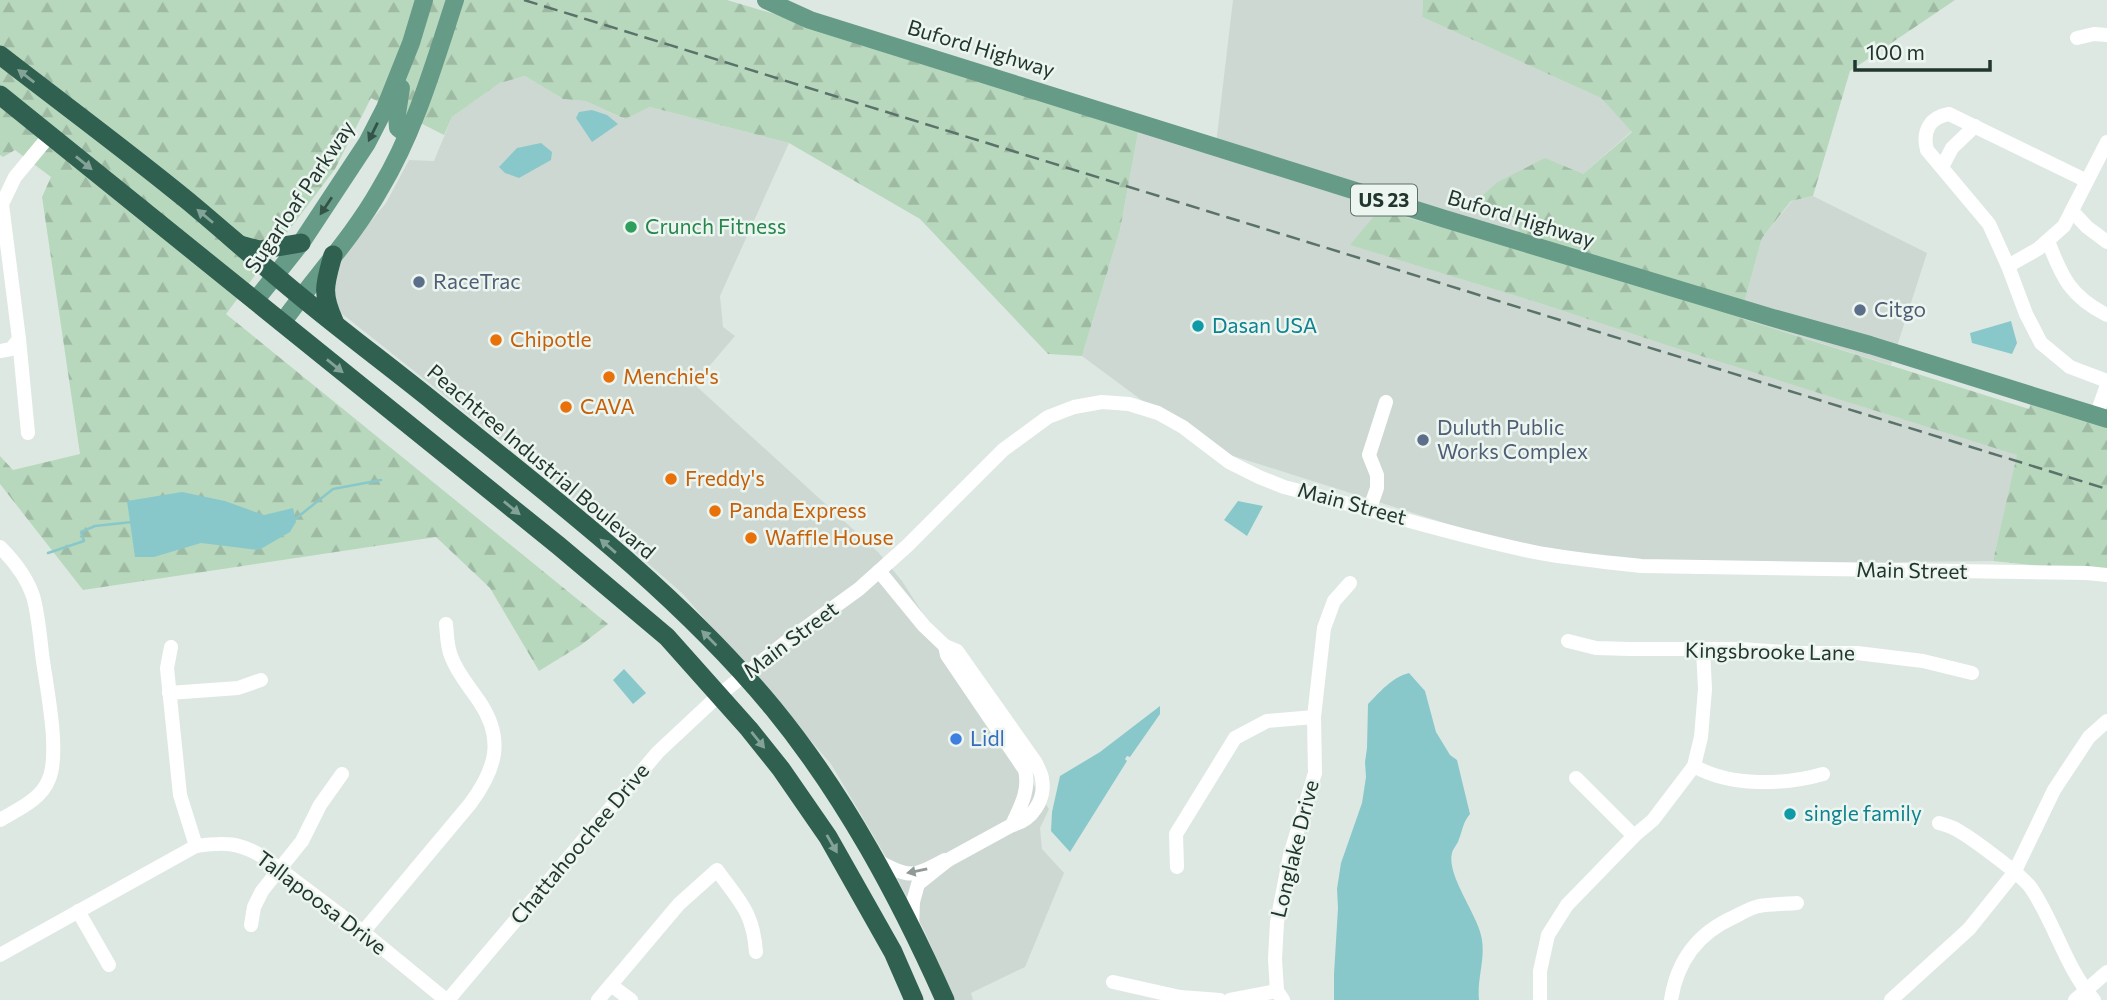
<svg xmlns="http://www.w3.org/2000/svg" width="2107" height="1000" viewBox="0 0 2107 1000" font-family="Commissioner,sans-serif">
	<defs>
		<pattern id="forest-firs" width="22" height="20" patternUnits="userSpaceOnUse" patternTransform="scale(1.75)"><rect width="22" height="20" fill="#b8d8bd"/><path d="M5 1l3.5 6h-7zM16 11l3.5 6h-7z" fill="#9ebaa3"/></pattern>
	</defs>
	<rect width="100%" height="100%" fill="#dee8e2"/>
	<g fill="#ccd8d1">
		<polygon points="1233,0 1423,0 1422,17 1601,98 1632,131 1583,174 1496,183 1479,200 1519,220 1519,248 1379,210 1351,245 1542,304 1672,347 2018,455 1993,561 1819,563 1584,560 1467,530 1205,447 1082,356 1120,230 1140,122 1216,144"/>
		<polygon points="525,76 563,99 585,101 624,119 650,107 789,143 720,296 723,327 735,336 694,384 878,552 902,581 1049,809 1040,828 1042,849 1064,873 1025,967 971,993 973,1000 954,1000 925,932 886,857 831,764 683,594 565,491 341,313 331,300 334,266 386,203 409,160 434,161 452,117 500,83"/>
		<polygon points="1813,196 1927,253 1891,365 1740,318 1762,238 1792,201"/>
	</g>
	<g fill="url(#forest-firs)">
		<polygon points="0,0 727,0 1140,122 1120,230 1082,356 1048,354 920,219 789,143 650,107 625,119 585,101 563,99 525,76 500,83 452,117 444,135 371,98 335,169 226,314 608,624 581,645 539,671 490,588 436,537 83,590 0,484 0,456 13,470 80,454 42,197 51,177 15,150 3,157 0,155"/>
		<polygon points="1423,0 1955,0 1850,71 1813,196 1791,201 1762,238 1740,318 2029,409 2031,404 2107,416 2107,573 1993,561 2017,455 1672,347 1542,304 1350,245 1379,210 1519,248 1519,220 1478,200 1496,183 1545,158 1583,174 1632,132 1601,98 1422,17"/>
	</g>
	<g fill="#89c8ca">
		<polygon points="592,110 607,115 618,124 592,142 576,118 579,112"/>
		<polygon points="541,143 552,152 551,160 519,178 505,173 499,167 517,148"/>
		<polygon points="2011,321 2017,343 2012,354 1972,343 1970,333"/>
		<polygon points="182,492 225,501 264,515 293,508 296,522 290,532 259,550 201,543 154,557 135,557 127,501"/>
		<polygon points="1238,501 1263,506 1247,536 1224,520"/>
		<polygon points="624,669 646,693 633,704 613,680"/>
		<path d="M1409 673 1425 691 1436 732 1450 755 1457 760 1470 814C1463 822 1463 829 1459 839 1458 844 1453 848 1452 853 1446 876 1479 916 1482 940 1485 961 1477 979 1479 1000H1334V974L1338 908 1337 889 1341 863 1362 803 1366 777 1365 762 1367 748 1368 704C1379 693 1392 677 1409 673Z"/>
		<polygon points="1160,706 1160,714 1130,757 1127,756 1125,759 1127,761 1070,852 1051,831 1052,812 1060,776 1100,752"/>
	</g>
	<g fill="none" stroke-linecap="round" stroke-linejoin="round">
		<g stroke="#89c8ca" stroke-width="2.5">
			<polyline points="294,520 333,489 381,480"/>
			<polyline points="48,553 84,541 81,532 95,526 132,522"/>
		</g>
		<g stroke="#fff" stroke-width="14">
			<polyline points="2077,38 2094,34 2107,35"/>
			<polyline points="1942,167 1952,148 1975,126"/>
			<path d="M2087 181 1949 114C1930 117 1922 131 1927 150L1989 224 2008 266 2026 314 2041 343 2070 367 2107 381"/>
			<polyline points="2072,211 2087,227 2107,242"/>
			<path d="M2048 241C2062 278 2071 297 2107 315"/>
			<polyline points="2008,266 2038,249 2064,226 2107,142"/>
			<polyline points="0,351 11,349 19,339"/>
			<polyline points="2096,416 2107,385"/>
			<polyline points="28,433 19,339 2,204 15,177 50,135"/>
			<polyline points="1370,508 1377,488 1377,475 1369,455 1386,402"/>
			<path d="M0 547C13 560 27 578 33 596 39 617 40 640 43 661 47 690 60 752 49 779 41 800 18 809 0 820"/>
			<polyline points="879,571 924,626 945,646"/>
			<polyline points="1568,641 1596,648 1630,649 1740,649 1799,653 1857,653 1923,661 1972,673"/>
			<path d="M945 646 957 651 1036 763C1038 768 1042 774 1042 779 1046 799 1032 821 1012 825 1020 807 1030 791 1025 770L947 655Z"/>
			<polyline points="171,647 167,668 180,795 196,846"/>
			<polyline points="169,693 238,688 261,680"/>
			<path d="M1694 766C1730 787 1785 785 1823 774"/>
			<polyline points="1576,778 1634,836"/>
			<path d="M1939 823C1946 825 1953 827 1959 831 1974 840 2022 875 2031 888 2055 923 2065 967 2094 1000"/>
			<path d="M875 860C910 877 910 879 945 860H948L918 884 913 902 912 927"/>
			<polyline points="948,860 1012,825"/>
			<polyline points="1177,867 1176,834 1235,738 1267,721 1314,717"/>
			<polyline points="78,911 109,965"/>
			<polyline points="251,925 254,907 262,891 302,841 320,805 342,774"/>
			<path d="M363 932 470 804C496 769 505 739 479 701 469 686 457 673 451 656 447 646 447 634 446 624"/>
			<path d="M0 955 196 846C224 842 240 842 265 858L363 932 446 1000"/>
			<polyline points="1113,982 1180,997 1220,1000"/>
			<polyline points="611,985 631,1000"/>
			<path d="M448 1000 658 752 719 695 786 642 859 589 907 546 1003 450 1048 417 1074 407 1102 402 1129 404 1158 413 1183 427 1229 462 1259 477 1284 487C1368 508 1450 535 1534 552 1570 559 1605 562 1641 566L2087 573 2107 575"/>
			<path d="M598 1000 679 904 717 870C739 901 753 911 756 952"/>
			<polyline points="1230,1000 1277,991"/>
			<polyline points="1283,1000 1277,991 1275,959 1277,922 1290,855 1315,773 1314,717 1324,628 1334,601 1350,583"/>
			<polyline points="1540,1000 1540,971 1548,935 1567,905 1634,836 1653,820 1694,766 1701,737 1705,689 1703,649"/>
			<path d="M1671 1000C1677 961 1698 933 1734 917 1742 913 1750 908 1759 906 1771 904 1785 904 1797 903"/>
			<polyline points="1891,1000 1969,929 2014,873 2054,790 2089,737 2107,721"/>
			<polyline points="2075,1000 2107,972"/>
		</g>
		<g stroke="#659b87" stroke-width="18">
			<polyline points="766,0 810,20 1445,219 1773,318 1870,345 2107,419"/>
			<polyline points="401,88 397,114 398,128 407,135"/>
			<polyline points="255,301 301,243 367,143 385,108 411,43 424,0"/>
			<path d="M282 323C314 278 353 237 380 189 415 131 434 64 455 0"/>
		</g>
		<g stroke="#2f6050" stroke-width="19">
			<path d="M0 55C63 104 127 151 188 201 218 226 246 251 276 276 327 320 383 361 435 403 553 498 676 591 773 708 845 796 899 897 945 1000"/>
			<polyline points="0,95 559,546 667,637 749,729 781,769 828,837 893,952 914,1000"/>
			<polyline points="240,245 259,250 301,243"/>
			<path d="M333 255C325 284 321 293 334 321"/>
		</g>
		<polyline stroke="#5a7269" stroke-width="2.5" stroke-dasharray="14 7" stroke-linecap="butt" points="524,0 2107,489"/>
	</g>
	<defs><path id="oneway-solid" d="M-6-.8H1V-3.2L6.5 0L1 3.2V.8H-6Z" transform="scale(1.75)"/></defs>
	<g fill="#84a398">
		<use href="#oneway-solid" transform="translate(26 76) rotate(-142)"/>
		<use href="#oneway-solid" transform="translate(84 163) rotate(39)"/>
		<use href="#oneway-solid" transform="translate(205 216) rotate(-140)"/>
		<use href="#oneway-solid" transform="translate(335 366) rotate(39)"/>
		<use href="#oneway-solid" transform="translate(512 508) rotate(39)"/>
		<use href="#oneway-solid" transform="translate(608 546) rotate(-139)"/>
		<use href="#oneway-solid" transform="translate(709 638) rotate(-135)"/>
		<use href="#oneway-solid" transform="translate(758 740) rotate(51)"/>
		<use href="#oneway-solid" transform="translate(832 844) rotate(60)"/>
	</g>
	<g fill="#355449">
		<use href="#oneway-solid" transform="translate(373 132) rotate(116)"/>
		<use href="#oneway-solid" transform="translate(326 206) rotate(124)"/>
	</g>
	<use fill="#909a96" href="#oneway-solid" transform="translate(917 871) rotate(168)"/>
	<circle fill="#2e9e5b" stroke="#edf5f0" stroke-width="2.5" cx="631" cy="227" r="7"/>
	<g fill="#5c6f8a" stroke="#edf5f0" stroke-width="2.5">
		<circle cx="419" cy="282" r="7"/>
		<circle cx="1860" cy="310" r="7"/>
		<circle cx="1423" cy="440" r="7"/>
	</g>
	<g fill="#0f9aa8" stroke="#edf5f0" stroke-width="2.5">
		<circle cx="1198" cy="326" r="7"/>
		<circle cx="1790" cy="814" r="7"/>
	</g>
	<g fill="#e8710a" stroke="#edf5f0" stroke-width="2.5">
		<circle cx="496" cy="340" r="7"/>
		<circle cx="609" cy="377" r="7"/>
		<circle cx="566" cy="407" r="7"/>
		<circle cx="671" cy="479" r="7"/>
		<circle cx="715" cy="511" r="7"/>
		<circle cx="751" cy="538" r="7"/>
	</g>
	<circle fill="#3f7fe0" stroke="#edf5f0" stroke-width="2.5" cx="956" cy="739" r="7"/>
	<g text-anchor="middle" stroke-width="5" stroke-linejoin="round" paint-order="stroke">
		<rect fill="#edf5f0" stroke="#5e6f68" stroke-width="2" x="1351" y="184.5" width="66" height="31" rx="5"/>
		<g font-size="19" font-weight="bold" fill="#20362e">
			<text x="1384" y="207">US 23</text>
		</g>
		<g font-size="21" fill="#20362e" stroke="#edf5f0">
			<text transform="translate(981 49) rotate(17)" y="7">Buford Highway</text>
			<text transform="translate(300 197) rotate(-56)" y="7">Sugarloaf Parkway</text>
			<text transform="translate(1521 219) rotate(17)" y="7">Buford Highway</text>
			<text transform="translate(541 462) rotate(40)" y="7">Peachtree Industrial Boulevard</text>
			<text transform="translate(1352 504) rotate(15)" y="7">Main Street</text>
			<text transform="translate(1912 571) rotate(1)" y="7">Main Street</text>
			<text transform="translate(791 640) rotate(-37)" y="7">Main Street</text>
			<text transform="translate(1770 652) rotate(1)" y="7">Kingsbrooke Lane</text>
			<text transform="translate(580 844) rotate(-50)" y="7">Chattahoochee Drive</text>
			<text transform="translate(1295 849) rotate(-76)" y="7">Longlake Drive</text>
			<text transform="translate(321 903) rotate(37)" y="7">Tallapoosa Drive</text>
		</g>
		<g font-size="21" fill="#27864d" stroke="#edf5f0" text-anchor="start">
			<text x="645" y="234">Crunch Fitness</text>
		</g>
		<g font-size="21" fill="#4e5e75" stroke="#edf5f0" text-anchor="start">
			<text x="433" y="289">RaceTrac</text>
			<text x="1874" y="317">Citgo</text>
			<text x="1437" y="435">Duluth Public<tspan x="1437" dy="24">Works Complex</tspan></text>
		</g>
		<g font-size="21" fill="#0d838f" stroke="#edf5f0" text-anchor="start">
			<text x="1212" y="333">Dasan USA</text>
			<text x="1804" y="821">single family</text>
		</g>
		<g font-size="21" fill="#c56008" stroke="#edf5f0" text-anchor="start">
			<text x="510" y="347">Chipotle</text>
			<text x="623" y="384">Menchie's</text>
			<text x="580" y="414">CAVA</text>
			<text x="685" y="486">Freddy's</text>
			<text x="729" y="518">Panda Express</text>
			<text x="765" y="545">Waffle House</text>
		</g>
		<g font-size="21" fill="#366cbe" stroke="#edf5f0" text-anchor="start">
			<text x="970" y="746">Lidl</text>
		</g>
	</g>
	<path d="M1855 60v10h135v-10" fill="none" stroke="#20362e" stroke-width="3.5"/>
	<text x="1866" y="60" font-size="21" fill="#20362e" stroke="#edf5f0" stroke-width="5" paint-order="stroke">100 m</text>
</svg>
